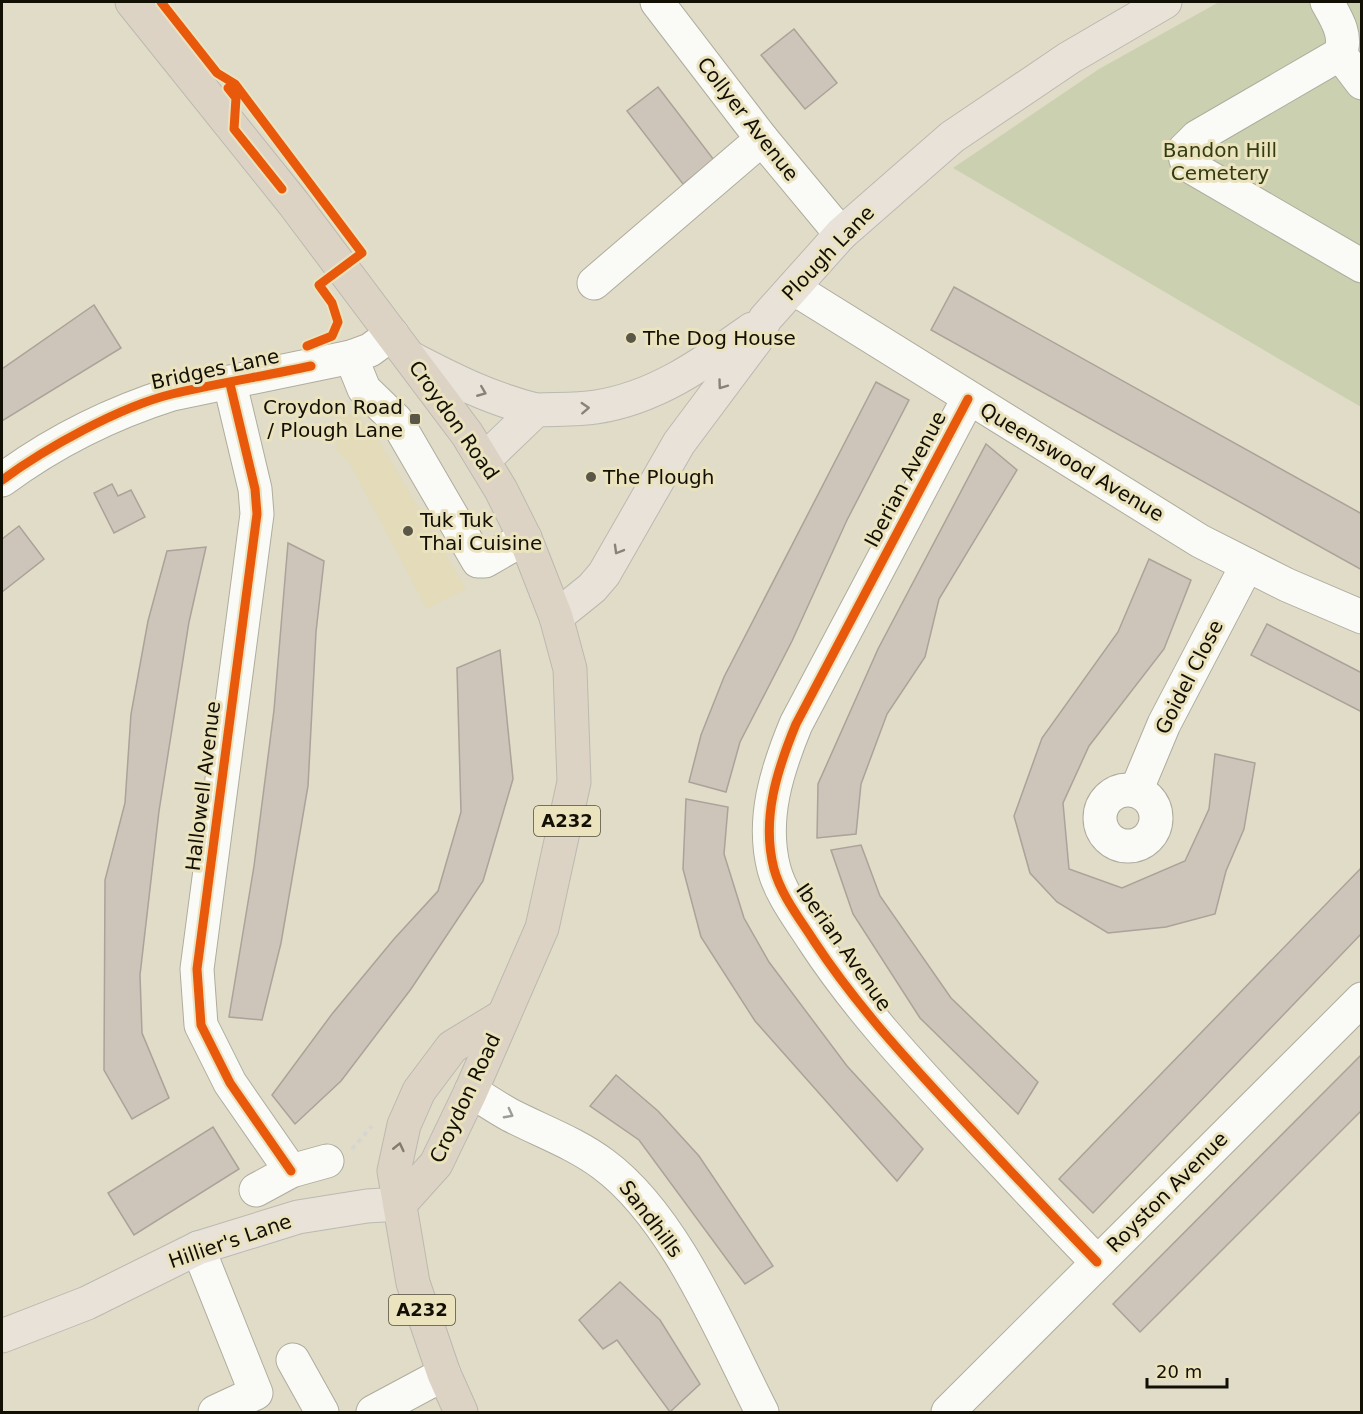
<svg xmlns="http://www.w3.org/2000/svg" width="1363" height="1414" viewBox="0 0 1363 1414" font-family="'DejaVu Sans',sans-serif">
	<rect width="100%" height="100%" fill="#e0dcc8"/>
	<polygon fill="#e3dbba" points="342,413 359,416 377,437 466,589 427,609 350,464 336,450"/>
	<polygon fill="#cbd1b0" points="1219,2 1361,2 1361,407 953,168 1099,69"/>
	<g fill="#cdc4ba" stroke="#aba299" stroke-width="1.5">
		<polygon points="794,29 837,83 805,109 761,55"/>
		<polygon points="658,87 714,160 683,184 627,111"/>
		<polygon points="954,287 1362,514 1362,570 931,330"/>
		<polygon points="94,305 121,348 2,421 2,369"/>
		<polygon points="876,382 909,400 847,520 792,641 740,742 726,792 689,782 701,735 724,677"/>
		<polygon points="986,444 1017,470 939,599 925,657 887,714 861,784 856,834 817,838 818,784 878,649"/>
		<polygon points="112,484 118,496 131,490 145,517 114,533 94,493"/>
		<polygon points="19,526 44,559 2,592 2,539"/>
		<polygon points="288,543 324,561 316,632 308,786 281,943 262,1020 229,1017 254,866 274,710"/>
		<polygon points="206,547 189,622 159,811 140,975 142,1033 169,1098 132,1119 104,1070 105,880 125,803 131,714 148,621 167,551"/>
		<polygon points="1149,559 1191,580 1164,649 1089,746 1063,803 1069,869 1122,888 1185,861 1209,809 1215,754 1255,763 1244,829 1226,871 1215,914 1166,927 1108,933 1057,902 1030,873 1014,816 1042,738 1118,632"/>
		<polygon points="1267,624 1362,673 1362,712 1251,655"/>
		<polygon points="500,650 513,779 483,881 411,989 341,1081 295,1124 272,1095 332,1014 394,939 438,891 461,812 457,668"/>
		<polygon points="686,799 728,807 724,854 744,918 769,962 847,1066 923,1149 897,1181 755,1021 701,937 683,869"/>
		<polygon points="861,845 880,896 951,998 1038,1082 1018,1114 920,1018 853,914 831,850"/>
		<polygon points="1362,867 1362,933 1093,1213 1059,1179"/>
		<polygon points="1362,1054 1362,1110 1140,1332 1113,1304"/>
		<polygon points="616,1075 658,1111 699,1156 773,1266 745,1284 639,1140 590,1106"/>
		<polygon points="213,1127 239,1169 134,1235 108,1193"/>
		<polygon points="620,1282 660,1320 700,1384 670,1412 617,1340 603,1349 579,1320"/>
	</g>
	<g fill="none" stroke-linecap="round" stroke-linejoin="round">
		<defs>
			<g id="minor">
				<polyline points="657,2 762,139 841,234"/>
				<path d="M1327 2C1336 18 1348 36 1340 54L1197 137 1184 150 1186 160 1193 168 1362 266"/>
				<polyline points="1340,54 1362,83"/>
				<polyline points="594,283 762,139"/>
				<polyline points="793,288 1200,541 1287,585 1362,617"/>
				<polyline points="351,357 364,389 396,420 478,561 485,561 525,538"/>
				<polyline points="230,384 255,489 257,514 197,969 201,1025 230,1083 291,1171"/>
				<path d="M968 399 796 724C777 770 761 819 774 869 781 895 800 919 814 941 856 1005 907 1060 959 1116 1005 1165 1050 1214 1097 1262"/>
				<path d="M2 480C52 443 112 413 172 394L351 357 370 350 392 334"/>
				<circle cx="1128" cy="818" r="28"/>
				<polyline points="1136,791 1164,724 1247,565"/>
				<path d="M471 1091C484 1099 497 1108 510 1115 541 1131 575 1143 603 1164 675 1217 722 1334 762 1412"/>
				<polyline points="256,1190 291,1171 327,1161"/>
				<polyline points="198,1248 256,1393 215,1412"/>
				<polyline points="293,1360 322,1412"/>
				<polyline points="373,1412 444,1374"/>
				<polyline points="948,1412 1362,999"/>
			</g>
			<g id="major">
				<path d="M411 358C451 379 491 399 536 410"/>
				<path d="M484 460 536 410C556 409 577 410 596 407 656 398 704 363 752 329"/>
				<polyline points="556,617 592,588 604,574 679,443 756,340 765,319 841,234 952,137 1069,58 1165,2"/>
				<polyline points="2,1336 87,1303 198,1248 298,1217 367,1206 400,1204"/>
			</g>
			<g id="highway">
				<polyline points="132,2 294,204 467,434 501,490 525,538 556,617 570,669 574,782 542,928 471,1091 436,1164 400,1204"/>
				<polyline points="461,1412 444,1374 413,1283 394,1171 404,1125 419,1091 452,1047 503,1016"/>
			</g>
		</defs>
		<use href="#minor" stroke="#afac9d" stroke-width="35"/>
		<use href="#major" stroke="#bbb9b0" stroke-width="35"/>
		<use href="#highway" stroke="#bbb9b0" stroke-width="35"/>
		<polyline stroke="#d7d5d0" stroke-width="4" stroke-dasharray="4.5 4.5" stroke-linecap="butt" points="352,1149 372,1126"/>
		<use href="#minor" stroke="#fafaf7" stroke-width="33"/>
		<use href="#major" stroke="#e8e2d9" stroke-width="33"/>
		<use href="#highway" stroke="#ddd3c5" stroke-width="33"/>
		<defs>
			<g id="cycleway">
				<polyline points="161,2 217,73 235,84 362,253 319,285 332,303 338,322 332,336 307,346"/>
				<polyline points="228,88 236,98 234,129 282,189"/>
				<polyline points="230,384 255,489 257,514 197,969 201,1025 230,1083 291,1171"/>
				<path d="M968 399 796 724C777 770 761 819 774 869 781 895 800 919 814 941 856 1005 907 1060 959 1116 1005 1165 1050 1214 1097 1262"/>
				<path d="M2 480C46 448 119 407 172 394 218 383 265 376 311 366"/>
			</g>
		</defs>
		<use href="#cycleway" stroke="#ebe2be" stroke-width="13"/>
		<use href="#cycleway" stroke="#e8590c" stroke-width="9"/>
	</g>
	<defs><path id="oneway-chevron" d="M-2-3.5L2.5 0L-2 3.5" fill="none" stroke-width="1.6" stroke-linecap="round" stroke-linejoin="round" transform="scale(1.5)"/></defs>
	<g stroke="#888379">
		<use href="#oneway-chevron" transform="translate(722 385) rotate(126)"/>
		<use href="#oneway-chevron" transform="translate(482 392) rotate(22)"/>
		<use href="#oneway-chevron" transform="translate(585 408) rotate(-3)"/>
		<use href="#oneway-chevron" transform="translate(618 550) rotate(120)"/>
	</g>
	<use stroke="#9d9c96" href="#oneway-chevron" transform="translate(509 1114) rotate(28)"/>
	<use stroke="#827b6e" href="#oneway-chevron" transform="translate(399 1147) rotate(-77)"/>
	<g fill="#5a5749" stroke="#ebe2be" stroke-width="2">
		<circle cx="631" cy="338" r="6"/>
		<rect x="409" y="413" width="12" height="12" rx="3"/>
		<circle cx="591" cy="477" r="6"/>
		<circle cx="408" cy="531" r="6"/>
	</g>
	<g text-anchor="middle" stroke-width="6" stroke-linejoin="round" paint-order="stroke">
		<g fill="#ebe2be" stroke="#534e3c" stroke-width="1.5">
			<rect x="534" y="806" width="66" height="30" rx="4.5"/>
			<rect x="389" y="1295" width="66" height="30" rx="4.5"/>
		</g>
		<g font-size="18" font-weight="bold" fill="#120f04">
			<text x="567" y="827">A232</text>
			<text x="422" y="1316">A232</text>
		</g>
		<g font-size="20" fill="#120f04" stroke="#ebe2be">
			<text transform="translate(748 119) rotate(52)" y="7">Collyer Avenue</text>
			<text transform="translate(828 253) rotate(-46)" y="7">Plough Lane</text>
			<text transform="translate(215 369) rotate(-12)" y="7">Bridges Lane</text>
			<text transform="translate(454 420) rotate(55)" y="7">Croydon Road</text>
			<text transform="translate(1072 462) rotate(31)" y="7">Queenswood Avenue</text>
			<text transform="translate(905 479) rotate(-62)" y="7">Iberian Avenue</text>
			<text transform="translate(1189 677) rotate(-63)" y="7">Goidel Close</text>
			<text transform="translate(203 786) rotate(-83)" y="7">Hallowell Avenue</text>
			<text transform="translate(844 947) rotate(55)" y="7">Iberian Avenue</text>
			<text transform="translate(465 1098) rotate(-65)" y="7">Croydon Road</text>
			<text transform="translate(1167 1192) rotate(-45)" y="7">Royston Avenue</text>
			<text transform="translate(651 1219) rotate(53)" y="7">Sandhills</text>
			<text transform="translate(230 1241) rotate(-19)" y="7">Hillier's Lane</text>
		</g>
		<g font-size="20" fill="#313c11" stroke="#ebe2be">
			<text x="1220" y="157">Bandon Hill<tspan x="1220" dy="23">Cemetery</tspan></text>
		</g>
		<g font-size="20" fill="#120f04" stroke="#ebe2be" text-anchor="start">
			<text x="643" y="345">The Dog House</text>
			<text x="403" y="414" text-anchor="end">Croydon Road<tspan x="403" dy="23">/ Plough Lane</tspan></text>
			<text x="603" y="484">The Plough</text>
			<text x="420" y="527">Tuk Tuk<tspan x="420" dy="23">Thai Cuisine</tspan></text>
		</g>
	</g>
	<rect width="1363" height="1414" fill="none" stroke="#120f04" stroke-width="6"/>
	<path d="M1147 1378v9h80v-9" fill="none" stroke="#120f04" stroke-width="3"/>
	<text x="1156" y="1378" font-size="18" fill="#120f04" stroke="#ebe2be" stroke-width="4.5" paint-order="stroke">20 m</text>
</svg>
